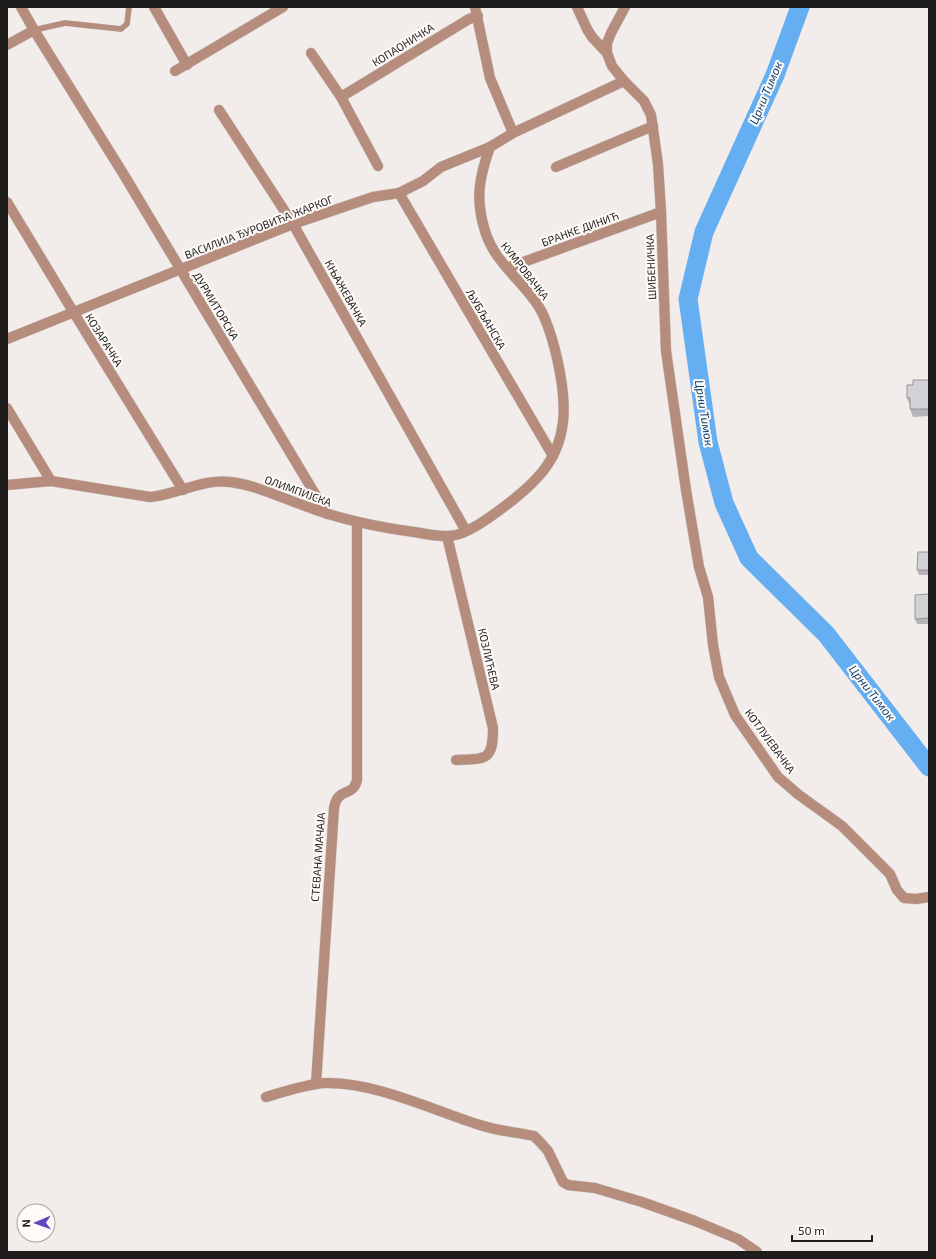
<svg xmlns="http://www.w3.org/2000/svg" width="936" height="1259" viewBox="0 0 936 1259" font-family="'Exo 2',sans-serif">
	<rect width="100%" height="100%" fill="#f2edea"/>
	<g fill="none" stroke-linecap="round" stroke-linejoin="round">
		<polyline stroke="#66aef2" stroke-width="19" points="800,7 775,75 704,232 688,299 708,442 724,503 749,558 826,634 929,767"/>
		<defs>
			<polyline id="lane" points="34,30 65,23 121,29 127,24 129,7"/>
			<g id="street">
				<polyline points="21,7 34,30 124,175 327,514"/>
				<polyline points="154,7 187,65"/>
				<polyline points="475,7 490,78 513,133"/>
				<polyline points="577,7 587,29 592,37 607,53 612,66 624,81 644,101 651,115 658,164 661,212 666,351 686,490 699,567 708,597 713,645 719,677 735,715 778,777 799,795 842,826 890,874 897,890 904,898 916,899 929,897"/>
				<polyline points="7,45 34,30"/>
				<polyline points="311,53 341,97 378,166"/>
				<polyline points="607,53 607,43 611,33 625,7"/>
				<polyline points="175,71 283,7"/>
				<polyline points="341,97 469,19 478,16"/>
				<polyline points="219,110 293,224 466,531"/>
				<polyline points="556,167 653,126"/>
				<polyline points="399,193 553,456"/>
				<polyline points="7,202 74,313 183,490"/>
				<polyline points="507,268 661,212"/>
				<polyline points="7,339 293,224 373,197 399,193 423,181 441,167 490,147 513,133 624,81"/>
				<polyline points="7,408 51,481"/>
				<path d="M7 485 51 481 150 497C176 495 204 478 230 482 256 485 282 498 308 507 342 520 378 527 414 532 427 534 443 538 456 535 477 530 521 495 536 479 570 444 567 402 557 358 553 341 548 322 539 307 522 280 494 262 485 231 475 199 479 178 490 147"/>
				<path d="M447 536 493 728C493 761 486 759 456 760"/>
				<path d="M316 1084 334 808C338 786 353 798 357 780V522"/>
				<path d="M266 1097C283 1092 307 1084 325 1083 376 1082 432 1110 480 1125 497 1131 516 1132 534 1136L540 1142 548 1151 563 1182 568 1185 595 1188 642 1202 695 1221 738 1239 757 1252"/>
			</g>
		</defs>
		<use href="#lane" stroke="#ccc8c5" stroke-width="6"/>
		<use href="#street" stroke="#ccc8c5" stroke-width="11"/>
		<use href="#lane" stroke="#b68c7d" stroke-width="5.5"/>
		<use href="#street" stroke="#b68c7d" stroke-width="10"/>
	</g>
	<g fill="#b5b5b9">
		<polygon points="929,380 929,416 913,417 910,409 910,405 907,398 913,385"/>
		<polygon points="929,552 929,575 919,575 917,570"/>
		<polygon points="929,594 929,624 917,624 915,619"/>
	</g>
	<g fill="#d3d2d7" stroke="#949396">
		<polygon points="913,380 929,380 929,409 910,409 910,398 907,398 907,385 913,385"/>
		<polygon points="918,552 929,552 929,570 917,570"/>
		<polygon points="929,594 929,618 915,619 915,595"/>
	</g>
	<g text-anchor="middle" stroke-width="4" stroke-linejoin="round" paint-order="stroke">
		<g font-size="11" fill="#1f1d1c" stroke="#fefaf8">
			<text transform="translate(403 45) rotate(-32)" y="4">КОПАОНИЧКА</text>
			<text transform="translate(259 227) rotate(-21)" y="4">ВАСИЛИЈА ЂУРОВИЋА ЖАРКОГ</text>
			<text transform="translate(580 229) rotate(-20)" y="4">БРАНКЕ ДИНИЋ</text>
			<text transform="translate(651 267) rotate(-92)" y="4">ШИБЕНИЧКА</text>
			<text transform="translate(525 271) rotate(52)" y="4">КУМРОВАЧКА</text>
			<text transform="translate(346 293) rotate(61)" y="4">КЊАЖЕВАЧКА</text>
			<text transform="translate(216 306) rotate(59)" y="4">ДУРМИТОРСКА</text>
			<text transform="translate(486 319) rotate(60)" y="4">ЉУБЉАНСКА</text>
			<text transform="translate(104 340) rotate(58)" y="4">КОЗАРАЧКА</text>
			<text transform="translate(298 491) rotate(20)" y="4">ОЛИМПИЈСКА</text>
			<text transform="translate(489 659) rotate(77)" y="4">КОЗЛИЋЕВА</text>
			<text transform="translate(770 741) rotate(54)" y="4">КОТЛУЈЕВАЧКА</text>
			<text transform="translate(318 857) rotate(-86)" y="4">СТЕВАНА МАЧАЈА</text>
		</g>
		<g font-size="12" font-style="italic" fill="#0c426d" stroke="#fefaf8">
			<text transform="translate(766 93) rotate(-67)" y="4">Црни Тимок</text>
			<text transform="translate(704 413) rotate(81)" y="4">Црни Тимок</text>
			<text transform="translate(872 693) rotate(52)" y="4">Црни Тимок</text>
		</g>
	</g>
	<rect width="936" height="1259" fill="none" stroke="#1f1d1c" stroke-width="16"/>
	<g transform="translate(36 1223) rotate(268)"><circle r="19" fill="#fefaf8" stroke="#a5a2a0"/>
	<path d="M0-3L7 15L0 10L-7 15Z" fill="#5e48c0"/>
	<text y="-6" font-size="11" font-weight="bold" text-anchor="middle" fill="#1f1d1c">N</text>
	</g>
	<path d="M792 1235v6h80v-6" fill="none" stroke="#1f1d1c" stroke-width="2"/>
	<text x="798" y="1235" font-size="12" fill="#1f1d1c" stroke="#fefaf8" stroke-width="3" paint-order="stroke">50 m</text>
</svg>
